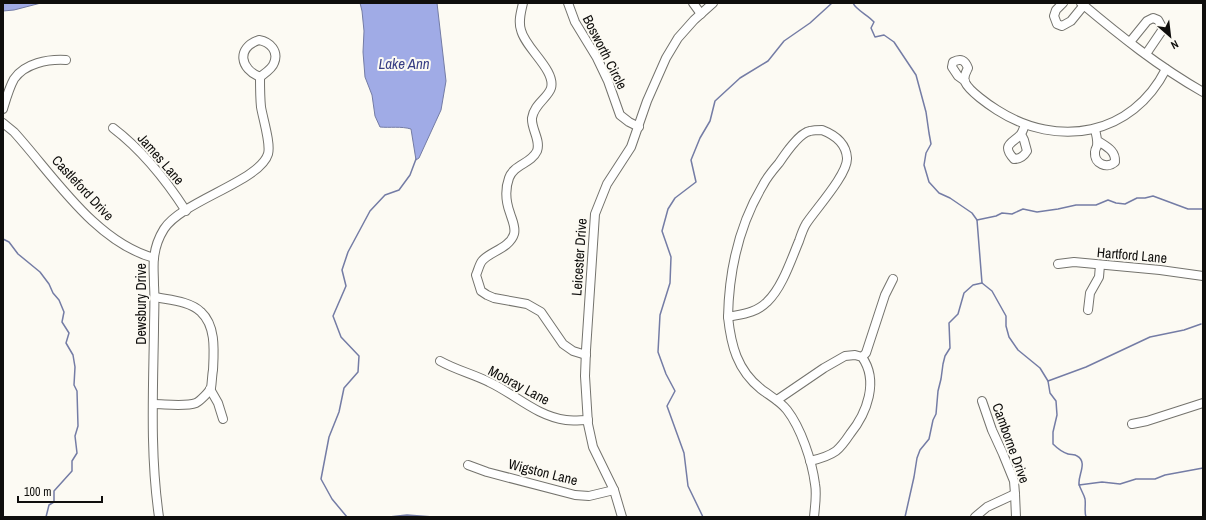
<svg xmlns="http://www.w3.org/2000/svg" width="1206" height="520" viewBox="0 0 1206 520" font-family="'Archivo Narrow',sans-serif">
	<rect width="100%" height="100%" fill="#fcfaf3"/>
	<g fill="#a0abe6" stroke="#747ca5">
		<polygon points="3,3 41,3 14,10 3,11"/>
		<path d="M360 3H437L446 81 441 110 419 158 416 160 411 129C401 126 390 128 380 127L375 116 372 95 365 77 363 52 364 31 362 11Z"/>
	</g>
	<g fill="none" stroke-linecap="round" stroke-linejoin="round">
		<g stroke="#747ca5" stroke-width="1.5">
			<path d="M853 3C856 10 868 15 874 22L871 28 875 37 884 35 894 42 916 75 926 112 929 133 931 144 926 153 924 165 929 182 939 193 950 198 972 213 977 220 982 283 992 291 1006 316V326L1009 337 1018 350 1040 368 1048 381 1050 393 1056 401 1057 415 1053 432V444C1058 449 1062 452 1068 454 1071 455 1075 454 1077 456 1088 462 1078 475 1079 484 1080 489 1084 494 1085 499 1086 505 1084 511 1086 517"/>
			<polyline points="977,220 996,216 1002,213 1012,214 1023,209 1037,212 1058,209 1076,205 1096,205 1108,200 1116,203 1125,204 1137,198 1145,198 1153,196 1188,209 1203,209"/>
			<polyline points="3,239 9,242 18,254 40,272 49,284 53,293 59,300 64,312 62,322 69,333 66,343 73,355 75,367 74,385 77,391 78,426 75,436 77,453 72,461 72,471 54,491 54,502 49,505 46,517"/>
			<polyline points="1048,381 1086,367 1150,337 1184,330 1201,324"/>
			<polyline points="1079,485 1102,482 1120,484 1136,479 1155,479 1165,475 1203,468"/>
			<polyline points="347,517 332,499 321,479 329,437 339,412 344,388 358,372 359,356 341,337 333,316 346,286 342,270 348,252 370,211 385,195 399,190 410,175 416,159"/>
			<polyline points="389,517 407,515 433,517"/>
			<polyline points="703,517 688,486 684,453 667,406 675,391 666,374 658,352 660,315 670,283 671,257 662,231 668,209 675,198 696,182 691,160 700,138 710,121 715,101 740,78 768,61 784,41 810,23 832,3"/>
			<polyline points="905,517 914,477 917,458 920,450 929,439 933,420 936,414 938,391 941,379 943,364 945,356 950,348 949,323 958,314 964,293 973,285 982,283"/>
		</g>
		<defs>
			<g id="minor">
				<path d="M523 3C521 12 518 21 521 30 525 48 556 70 551 88 548 98 534 104 532 118 531 129 541 140 537 151 531 164 514 164 509 178 505 189 506 202 510 213 512 220 516 227 514 234 510 248 489 252 482 261 479 265 478 271 476 275L481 291 487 295 494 298 527 304 541 312 563 344 573 351 586 355"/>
				<polyline points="568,3 575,22 597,58 608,81 620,115 629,122 639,127"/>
				<polyline points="693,3 701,14"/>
				<polyline points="1063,3 1056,10 1054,16 1057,24 1062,26 1071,21 1084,5"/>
				<path d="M1081 3C1119 35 1159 67 1203 92"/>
				<path d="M259 40C270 42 279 51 274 63 272 69 265 73 260 77 240 69 236 48 259 40Z"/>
				<polyline points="1130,42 1147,21 1153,18 1158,20 1163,29 1146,54"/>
				<path d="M965 81 958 76 952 67 953 62C961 58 965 60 968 68 966 72 963 77 965 82 969 91 989 105 997 110 1058 149 1132 136 1166 69"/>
				<path d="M3 109C6 99 9 88 14 79 25 63 48 59 66 60"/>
				<path d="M3 123 14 132C53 175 95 242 154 258"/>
				<path d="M113 128C142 150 166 180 186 211"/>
				<path d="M1095 129C1096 135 1098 140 1097 146 1096 148 1095 150 1095 152 1094 164 1107 169 1115 162 1116 150 1105 146 1098 141"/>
				<path d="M822 130C835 135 846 143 847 158 848 174 815 210 806 224 803 229 801 235 799 241 791 260 782 288 767 302 756 313 742 314 728 317 729 271 739 225 763 185 767 177 773 170 779 163 785 154 799 133 810 131 814 130 818 130 822 130Z"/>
				<path d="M1021 134 1024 140 1027 151C1024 156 1020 159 1014 159 1000 144 1014 143 1021 134 1023 131 1024 127 1025 125"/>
				<polyline points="1058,264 1074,262 1160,270 1203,276"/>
				<polyline points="1088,310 1090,293 1099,277 1100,265"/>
				<path d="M728 317C731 345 737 370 761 389 770 396 780 401 787 410 801 428 812 461 815 484 817 494 815 506 814 517"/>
				<polyline points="862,357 866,353 885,295 893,279"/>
				<path d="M440 361C456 370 473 374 489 382 515 394 536 416 566 420 573 421 581 420 588 420"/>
				<polyline points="210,389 218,403 223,419"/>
				<path d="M777 400 824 368 845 356 855 355 862 357C879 381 867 413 850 434 846 440 842 446 836 451 829 456 819 459 810 461"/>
				<polyline points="982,401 992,430 1003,454 1014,481 1015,494 1016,517"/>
				<path d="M153 404C165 404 185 407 196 403 200 401 209 392 211 388 212 382 212 375 213 370 214 350 216 326 201 312 190 301 169 300 155 297"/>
				<polyline points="1132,424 1147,421 1203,403"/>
				<polyline points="468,465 487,472 575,495 589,496 614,490"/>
				<path d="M159 517C150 455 153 393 154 330 154 315 155 300 154 285 154 276 153 266 154 258 155 248 159 237 164 229 182 201 260 181 268 154 271 144 263 119 261 107 260 97 260 87 260 77"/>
				<polyline points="622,517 614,490 593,447 588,424 585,376 586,350 595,214 607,184 631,147 647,101 666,58 678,38 694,20 713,3"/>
				<polyline points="975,517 987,507 1015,494"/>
			</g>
		</defs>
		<use href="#minor" stroke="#74736d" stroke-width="10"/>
		<use href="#minor" stroke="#fff" stroke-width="8"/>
	</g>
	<g text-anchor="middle" stroke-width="4" stroke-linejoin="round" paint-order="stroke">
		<g font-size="14" fill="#0f0e0c" stroke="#fcfaf3">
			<text transform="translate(605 52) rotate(63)" y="5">Bosworth Circle</text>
			<text transform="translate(161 159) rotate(49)" y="5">James Lane</text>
			<text transform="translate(83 188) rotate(47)" y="5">Castleford Drive</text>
			<text transform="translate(1132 255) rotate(5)" y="5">Hartford Lane</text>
			<text transform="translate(579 257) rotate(-86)" y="5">Leicester Drive</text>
			<text transform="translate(141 304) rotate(-90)" y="5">Dewsbury Drive</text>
			<text transform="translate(519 385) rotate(28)" y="5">Mobray Lane</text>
			<text transform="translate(1011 443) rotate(70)" y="5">Camborne Drive</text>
			<text transform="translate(543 472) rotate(14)" y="5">Wigston Lane</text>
		</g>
		<g font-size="15" font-style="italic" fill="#383e84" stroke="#fcfaf3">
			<text x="404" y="69">Lake Ann</text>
		</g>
	</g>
	<rect width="1206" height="520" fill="none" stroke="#0f0e0c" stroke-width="8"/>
	<g transform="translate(1170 36) rotate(152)" stroke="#fcfaf3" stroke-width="3" paint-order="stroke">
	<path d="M0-3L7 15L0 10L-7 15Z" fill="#0f0e0c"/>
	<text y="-6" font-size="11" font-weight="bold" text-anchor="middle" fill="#0f0e0c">N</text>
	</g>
	<path d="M18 496v6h84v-6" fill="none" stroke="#0f0e0c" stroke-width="2"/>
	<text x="24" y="496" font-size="12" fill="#0f0e0c" stroke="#fcfaf3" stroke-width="3" paint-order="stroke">100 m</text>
</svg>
